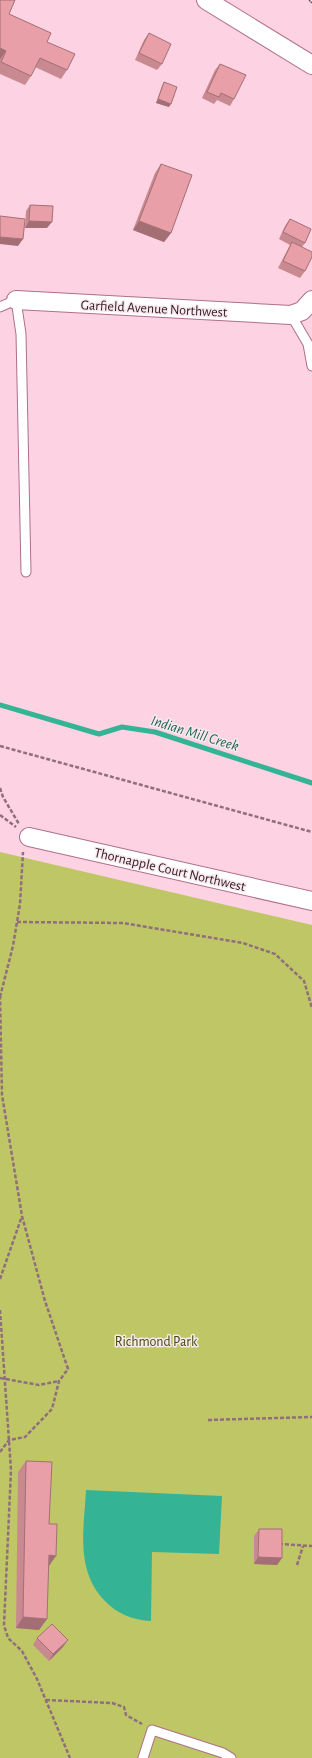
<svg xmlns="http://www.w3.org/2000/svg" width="312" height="1758" viewBox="0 0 312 1758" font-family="'Alegreya Sans',sans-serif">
	<rect width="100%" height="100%" fill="#fdd2e3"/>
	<polygon fill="#bfc666" points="0,852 312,925 312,1758 0,1758"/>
	<path fill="#35b495" d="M86 1490 222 1496 219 1554 152 1552 151 1621C133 1620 117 1614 105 1601 75 1570 84 1529 86 1490Z"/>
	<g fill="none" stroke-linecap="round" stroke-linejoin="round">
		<polyline stroke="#35b495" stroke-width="5" points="0,705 99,734 122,727 155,732 312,783"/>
		<defs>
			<g id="service">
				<polyline points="0,307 16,300 21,334 26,572"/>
				<polyline points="291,315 308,344 312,366"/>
				<polyline points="143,1758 152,1730 223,1753 231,1758"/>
			</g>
			<g id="minor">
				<polyline points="206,0 312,65"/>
				<polyline points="16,300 291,315 302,311 312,300"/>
				<polyline points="29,837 312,901"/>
			</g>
		</defs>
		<use href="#service" stroke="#af6f8a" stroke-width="11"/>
		<use href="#minor" stroke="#af6f8a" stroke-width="20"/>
		<g stroke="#906f7d" stroke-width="2.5" stroke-dasharray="4 2" stroke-linecap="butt">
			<polyline points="0,746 312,832"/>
			<polyline points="0,788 3,797 19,824"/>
			<polyline points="0,815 16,827"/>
			<polyline points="17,922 123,923 243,943 275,954 304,981 312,1008"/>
			<polyline points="0,997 13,946 20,904 23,852"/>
			<polyline points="0,1279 22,1216"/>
			<polyline points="0,1310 11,1470 4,1625 8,1638 22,1651 37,1679 70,1758"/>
			<polyline points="0,1378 39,1385 59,1381"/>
			<polyline points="208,1420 312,1417"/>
			<polyline points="0,1452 9,1440 25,1437 52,1409 59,1381 68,1369 45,1301 22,1216 2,1095 0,996"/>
			<polyline points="279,1544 312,1546"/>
			<polyline points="297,1565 303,1546"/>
			<polyline points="46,1700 112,1703 124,1707 126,1715 142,1724"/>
		</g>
		<use href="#service" stroke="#fff" stroke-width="9"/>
		<use href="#minor" stroke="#fff" stroke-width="18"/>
		<defs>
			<polyline id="rail" points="311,0 312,1"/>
		</defs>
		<use href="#rail" stroke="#70515e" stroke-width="4.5"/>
		<use href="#rail" stroke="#f8e9ee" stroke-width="3" stroke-dasharray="9" stroke-linecap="butt"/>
	</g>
	<g fill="#c88990">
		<polygon points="0,0 9,14 67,70 61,79 35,67 31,76 25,85 0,74"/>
		<polygon points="149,33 162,64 157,70 135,60 144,40"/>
		<polygon points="220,64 234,99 230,106 217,100 214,104 202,98 215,70"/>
		<polygon points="164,82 169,107 156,103 162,86"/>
		<polygon points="161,164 171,233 164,242 133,230 155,173"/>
		<polygon points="30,205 47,228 25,228 26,211"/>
		<polygon points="290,219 305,243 302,247 305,271 300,278 278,268 288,249 290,245 279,239 285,226"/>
		<polygon points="26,1461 49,1524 56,1556 48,1567 47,1619 39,1630 16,1628 18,1472"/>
		<polygon points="259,1529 282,1558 277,1565 254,1564 254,1536"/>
		<polygon points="37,1638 63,1647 49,1661 33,1645"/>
	</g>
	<g fill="#a36f75">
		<polygon points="0,48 6,51 0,59"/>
		<polygon points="158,99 171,104 169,107 156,103"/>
		<polygon points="29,221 52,222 47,228 25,228"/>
		<polygon points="139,221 171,233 164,242 133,230"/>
		<polygon points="0,237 23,239 18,246 0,244"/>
		<polygon points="49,1555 56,1556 48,1567"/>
		<polygon points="258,1557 282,1558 277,1565 254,1564"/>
		<polygon points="23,1617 47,1619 39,1630 16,1628"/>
		<polygon points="68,1640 63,1647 49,1661 53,1654"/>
	</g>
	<g fill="#e99fa7" stroke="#a36f75">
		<polygon points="0,0 15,0 9,14 51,33 47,42 75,54 67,70 40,58 31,76 1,62 6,51 0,48"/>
		<polygon points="149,33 171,44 162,64 139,53"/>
		<polygon points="220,64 246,75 234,99 221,93 219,97 207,92"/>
		<polygon points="164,82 177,87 171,104 158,99"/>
		<polygon points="161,164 192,175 171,233 139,221"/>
		<polygon points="30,205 53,206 52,222 29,221"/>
		<polygon points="0,216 25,219 23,239 0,237"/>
		<polygon points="290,219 311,229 305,243 283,232"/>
		<polygon points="292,242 312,252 312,257 305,271 283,261"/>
		<polygon points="26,1461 52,1462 49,1524 57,1524 56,1556 49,1555 47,1619 23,1617"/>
		<polygon points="259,1529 282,1529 282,1558 258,1557"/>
		<polygon points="52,1624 68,1640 53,1654 37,1638"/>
	</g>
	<g text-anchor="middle" stroke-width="3" stroke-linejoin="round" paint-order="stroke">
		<g font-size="14" fill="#331a25" stroke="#f8e9ee">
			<text transform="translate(154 308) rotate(3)" y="5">Garfield Avenue Northwest</text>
			<text transform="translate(170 869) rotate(13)" y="5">Thornapple Court Northwest</text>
		</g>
		<g font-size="14" fill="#434713" stroke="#f8e9ee">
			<text x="156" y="1346">Richmond Park</text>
		</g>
		<g font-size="15" font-style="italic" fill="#246554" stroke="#f8e9ee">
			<text transform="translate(195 733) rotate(17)" y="5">Indian Mill Creek</text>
		</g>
	</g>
</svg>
